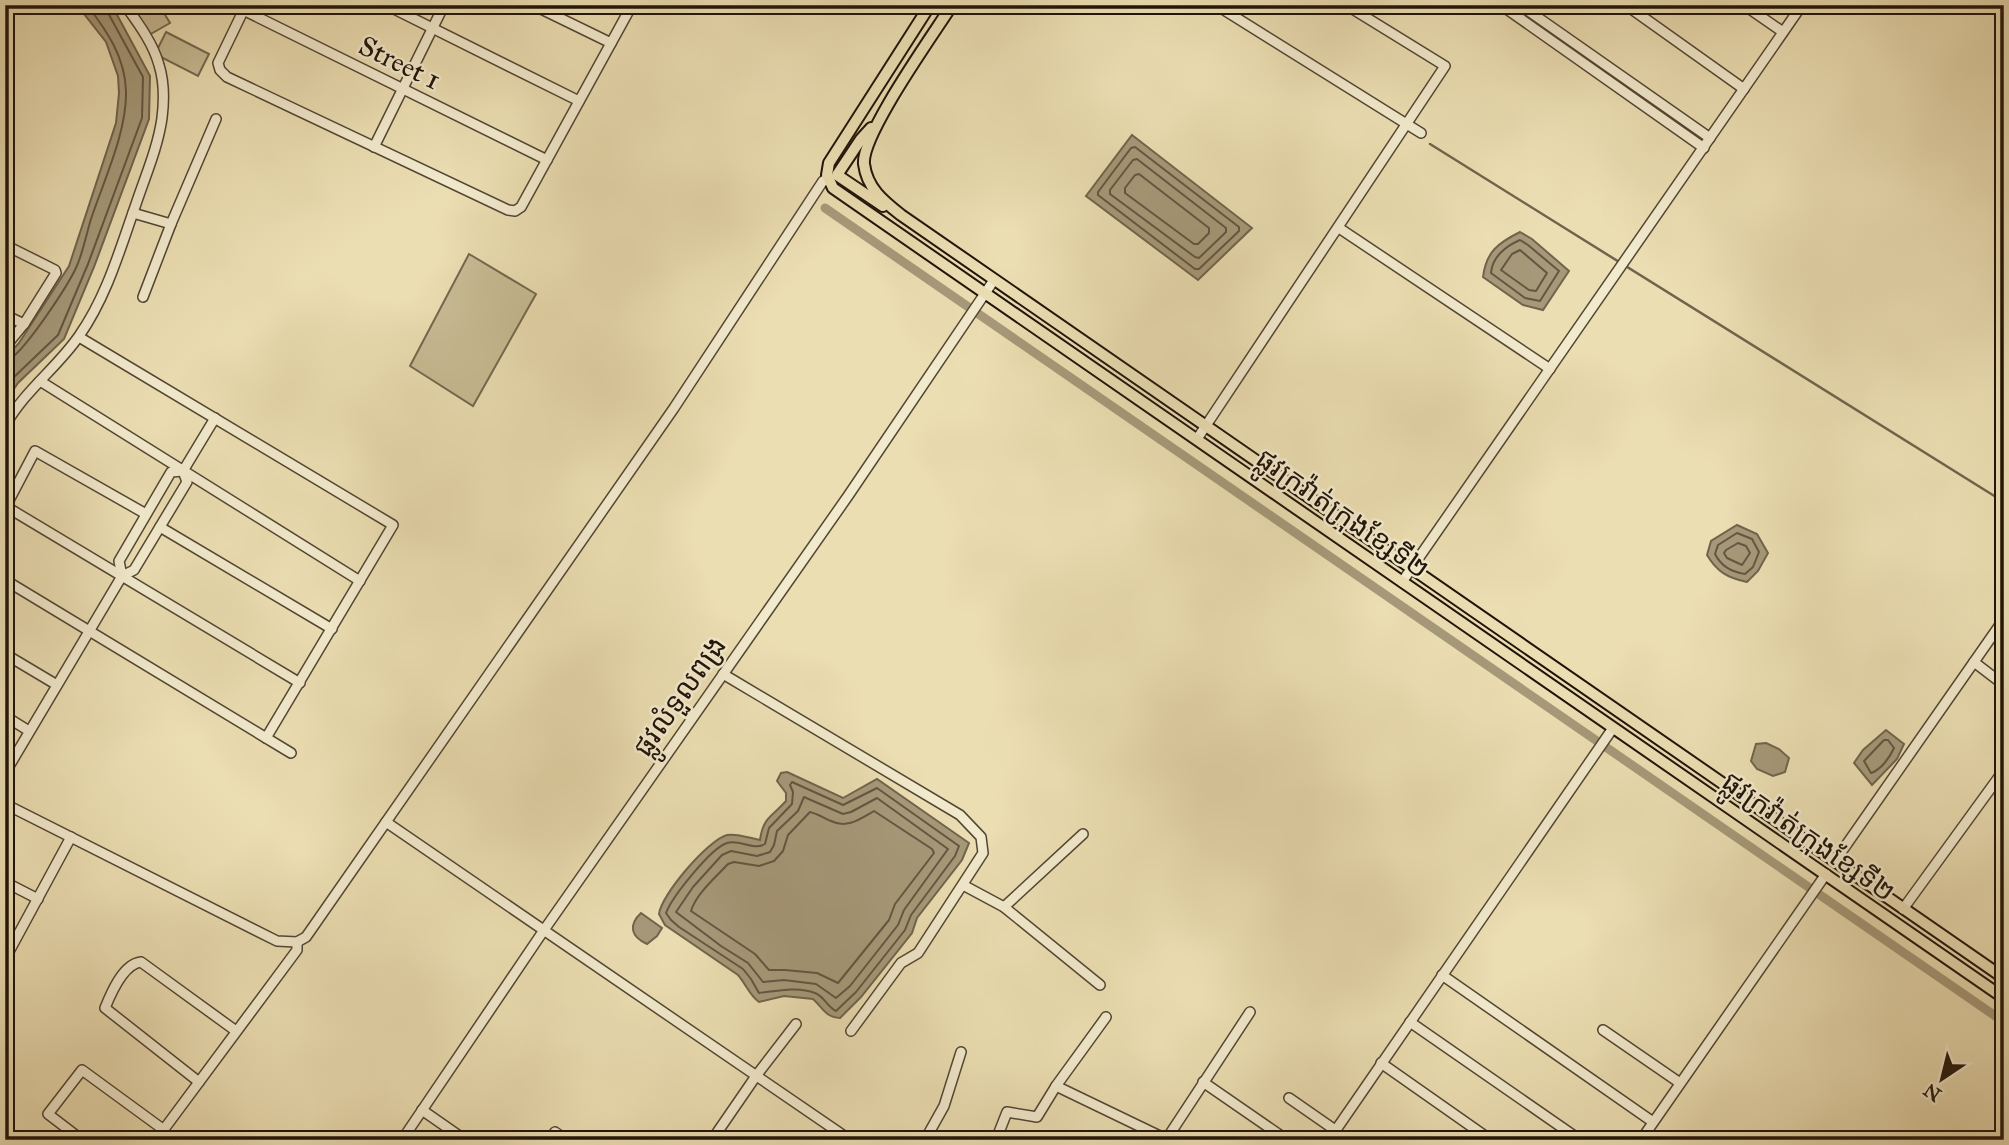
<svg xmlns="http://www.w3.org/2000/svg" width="2009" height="1145" viewBox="0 0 2009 1145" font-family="'IM FELL Great Primer','Noto Sans Khmer',serif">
	<rect width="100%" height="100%" fill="#ebdeb2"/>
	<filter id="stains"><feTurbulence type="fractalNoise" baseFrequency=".00286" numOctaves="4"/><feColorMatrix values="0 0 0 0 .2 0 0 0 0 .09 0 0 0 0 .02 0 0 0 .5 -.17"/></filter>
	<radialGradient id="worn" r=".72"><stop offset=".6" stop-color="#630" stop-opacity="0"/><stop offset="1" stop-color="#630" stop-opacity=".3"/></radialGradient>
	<g fill="#c8bc95" stroke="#746850" stroke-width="2">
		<polygon points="131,5 159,5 170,23 149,35"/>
		<polygon points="166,32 209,54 198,76 155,54"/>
		<polygon points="469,254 536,294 473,406 410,366"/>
	</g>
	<g fill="#a69979" stroke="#70644d" stroke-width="2">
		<polygon points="77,5 111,5 115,11 150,76 149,119 94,267 64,339 18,383 5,402 5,358 19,343 69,266 116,123 119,93 118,76 106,42"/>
		<polygon points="1132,135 1252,228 1198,280 1086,196"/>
		<path d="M1520 232 1532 239 1569 271 1543 310 1523 305 1483 277C1486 252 1498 243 1520 232Z"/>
		<path d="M1737 525 1757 534 1768 553 1758 571 1747 582C1728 578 1717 572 1707 555L1711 541Z"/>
		<polygon points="1886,730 1904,744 1897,759 1872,785 1854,763 1863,750"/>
		<polygon points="1766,743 1779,749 1789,758 1785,772 1773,776 1757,769 1751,761 1756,744"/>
		<path d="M787 772 843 798 877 779 969 843 962 860 917 918 912 933 861 997 840 1018C825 1017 824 1009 813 999L784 996 759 1002C749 995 746 984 738 975L665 925 659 914C661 895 708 840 727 835 736 833 750 838 760 840 763 817 772 817 786 801V793L777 781 781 773Z"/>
		<path d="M641 913 662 928 657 936 647 944C631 937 628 925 641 913Z"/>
	</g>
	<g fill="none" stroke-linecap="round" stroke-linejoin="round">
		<g stroke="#635642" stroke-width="2">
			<polygon points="1135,147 1239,227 1239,231 1199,269 1195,269 1098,195 1098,192 1131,148"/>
			<polygon points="1137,159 1226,228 1226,232 1199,258 1195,257 1110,194 1110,190 1133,160"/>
			<polygon points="1139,174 1209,228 1209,233 1198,244 1194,244 1125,193 1125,188 1135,175"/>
			<path d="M1520 240 1528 245 1559 271 1540 301 1525 298 1491 273C1492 257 1506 246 1520 240Z"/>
			<polygon points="1520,250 1547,273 1536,291 1529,290 1501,270 1512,254"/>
			<path d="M5 361C20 360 67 286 75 270 83 254 86 235 91 219 104 180 127 132 126 91 125 57 107 31 87 5"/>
			<polyline points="5,389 13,378 58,335 88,264 142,118 143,77 107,11 106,5"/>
			<path d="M1737 533 1752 539 1759 552 1753 567 1745 574C1731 572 1721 566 1715 554L1718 545Z"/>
			<polygon points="1738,543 1746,546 1750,553 1742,565 1727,558 1724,553 1726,550"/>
			<path d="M1884 740H1888L1894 748C1890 757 1881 770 1871 773L1864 761Z"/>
			<path d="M792 782 843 805 877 788 959 846 955 856 911 915 905 930 856 992 836 1011C827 1007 825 997 815 993 798 986 776 991 759 993L751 979 743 969 679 927 671 920 666 913C672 897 711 848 727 843 740 839 753 851 765 844L769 828 792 804 793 792 790 785Z"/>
			<polygon points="804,797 843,814 851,812 877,798 948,849 904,910 898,925 850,986 836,998 816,984 784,980 763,982 748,963 721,946 676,912 693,887 722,855 731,851 757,856 770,852 774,845 777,831 798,811"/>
			<path d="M874 811 932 849 934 853 895 904 889 920 838 983 817 973 785 970H769L755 954 691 911C696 894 716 877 728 864L734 862 759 866 774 861 783 851 788 835 810 812C818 814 824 818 831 821 847 829 860 819 874 811Z"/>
		</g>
		<polyline stroke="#70644d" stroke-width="2.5" points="1430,144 2004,502"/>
		<polyline stroke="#a69979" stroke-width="9" points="825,208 2004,1022"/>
		<defs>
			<g id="minor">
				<polyline points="233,5 547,160"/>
				<polyline points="246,5 218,63 220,70 227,77 508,210 515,211 521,207 632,5"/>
				<polyline points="386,5 579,101"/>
				<polyline points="533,5 611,43"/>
				<polyline points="1216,5 1421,133"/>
				<polyline points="1501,5 1704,148"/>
				<polyline points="1520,5 1710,138"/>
				<polyline points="1626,5 1744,89"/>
				<polyline points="1744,5 1783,32"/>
				<polyline points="374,147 444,5"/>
				<polyline points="133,213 171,224"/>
				<polyline points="1339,228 1550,369"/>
				<polyline points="5,245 55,270 56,273 24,324 5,347"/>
				<polyline points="143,297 171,224 216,119"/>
				<polyline points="5,315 24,324"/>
				<polyline points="79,337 393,525 266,738"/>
				<polyline points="40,381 360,581"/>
				<path d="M5 426C24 391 57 368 79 336 107 296 120 249 136 204 145 177 158 147 162 118 164 102 164 81 159 65 153 43 138 23 125 5"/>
				<polyline points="1197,439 1445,66 1346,5"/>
				<polyline points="5,506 300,683"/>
				<polyline points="5,508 35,451 146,514"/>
				<polyline points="160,527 332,629"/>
				<polyline points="122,576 119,561 171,472 183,471"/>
				<polyline points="5,580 291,753"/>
				<polyline points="1402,582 1802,5"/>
				<polyline points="5,654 57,685"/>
				<polyline points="1974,662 2004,685"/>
				<polyline points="723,674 960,815 981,837 983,853 918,953 901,963 851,1031"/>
				<polyline points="5,716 29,731"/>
				<polyline points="5,773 122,576 134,570 187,482 183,471 215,418"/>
				<polyline points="5,804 277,941 297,942 306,937 674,408 823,181 828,179"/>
				<polyline points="386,822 850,1140"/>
				<polyline points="1835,861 2004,619"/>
				<polyline points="5,882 38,899"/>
				<polyline points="963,885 1004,907 1100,985"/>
				<polyline points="1004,907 1083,834"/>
				<polyline points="1903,909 2004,770"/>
				<polyline points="5,959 71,837"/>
				<polyline points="1442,975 1653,1122"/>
				<polyline points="1410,1022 1580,1140"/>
				<polyline points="1603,1030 1680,1083"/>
				<polyline points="1381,1063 1485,1136"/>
				<path d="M199 1082 105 1008C111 993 123 964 141 962L236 1031"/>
				<polyline points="1203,1082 1287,1140"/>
				<polyline points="1056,1086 1166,1139"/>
				<polyline points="1289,1098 1335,1130"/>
				<polyline points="422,1110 465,1140"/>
				<polyline points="82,1140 48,1114 82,1070 164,1130"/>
				<polyline points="156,1140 297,950 297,942"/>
				<polyline points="236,1140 238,1137"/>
				<polyline points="402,1140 544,930 848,496 994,280"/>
				<polyline points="550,1140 555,1132 566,1140"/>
				<polyline points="712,1140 756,1076 796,1024"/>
				<polyline points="925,1140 944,1106 961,1052"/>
				<polyline points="996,1140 1007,1112 1037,1117 1056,1086 1106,1017"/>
				<polyline points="1166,1140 1250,1012"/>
				<polyline points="1329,1140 1613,728"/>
				<polyline points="1641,1140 1826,874"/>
			</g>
			<g id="major">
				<polyline points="930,5 829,163 827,175 833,188 2004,998"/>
				<path d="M952 5C933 35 861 135 864 164 867 188 883 201 901 215L2004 978"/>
				<polyline points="871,128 861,139 837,175 883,206"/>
			</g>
		</defs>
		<use href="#minor" stroke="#534634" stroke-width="12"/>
		<use href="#major" stroke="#20140a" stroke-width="14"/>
		<use href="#minor" stroke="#f2eacd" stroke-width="9"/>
		<use href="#major" stroke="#ebdeb2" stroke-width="10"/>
	</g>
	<g text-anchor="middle" stroke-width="5" stroke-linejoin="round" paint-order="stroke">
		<g font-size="28" fill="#20140a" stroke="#f2eacd">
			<text transform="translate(400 62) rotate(26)" y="10">Street 1</text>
			<text transform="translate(1343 513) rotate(35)" y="10">ផ្លូវក្រវ៉ាត់ក្រុងខ្សែទី២</text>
			<text transform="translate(679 696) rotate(-55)" y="10">ផ្លូវលំទួលពង្រ</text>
			<text transform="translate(1809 836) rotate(35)" y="10">ផ្លូវក្រវ៉ាត់ក្រុងខ្សែទី២</text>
		</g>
	</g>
	<rect width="2009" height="1145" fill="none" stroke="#ebdeb2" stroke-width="28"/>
	<rect x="7" y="7" width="1995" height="1131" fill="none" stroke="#20140a" stroke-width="3.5"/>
	<rect x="14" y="14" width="1981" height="1117" fill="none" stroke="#20140a" stroke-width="2"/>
	<g transform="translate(1942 1079) rotate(215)" stroke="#f2eacd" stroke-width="5" paint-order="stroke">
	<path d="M0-5L12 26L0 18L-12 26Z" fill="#20140a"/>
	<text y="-10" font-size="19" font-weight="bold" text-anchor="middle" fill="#20140a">N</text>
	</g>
	<rect width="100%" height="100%" filter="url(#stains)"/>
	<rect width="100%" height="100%" fill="url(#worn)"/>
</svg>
